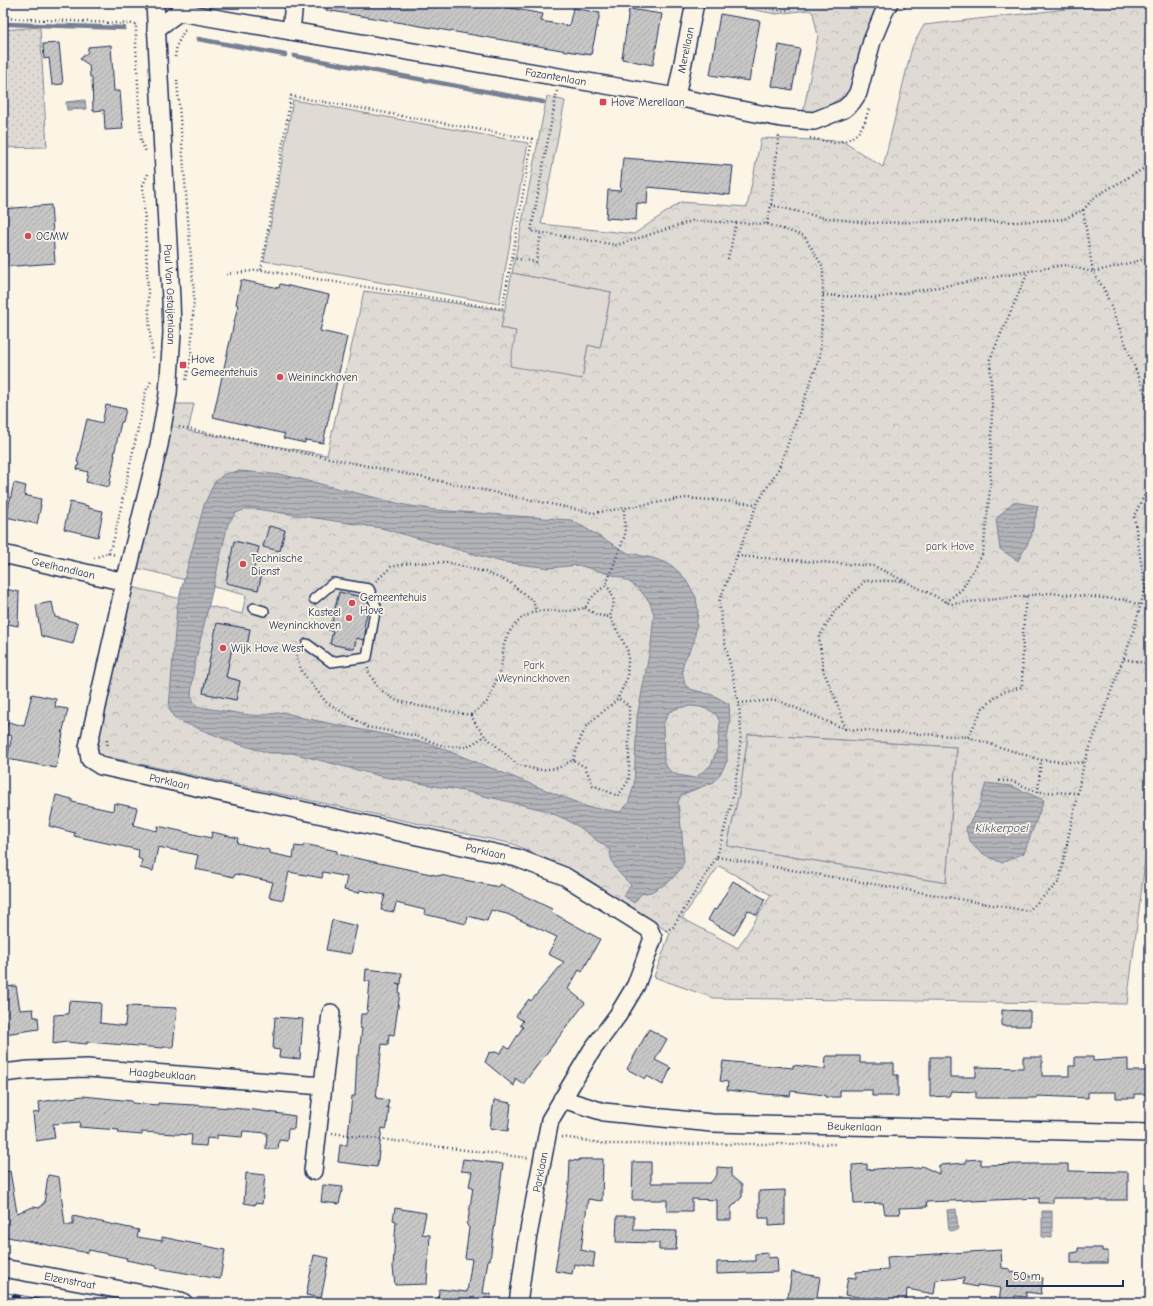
<svg xmlns="http://www.w3.org/2000/svg" width="1153" height="1306" viewBox="0 0 1153 1306" font-family="'Comic Neue',sans-serif">
	<defs>
		<pattern id="grass-tufts" width="24" height="20" patternUnits="userSpaceOnUse"><rect width="24" height="20" fill="#dfdbd4"/><path d="M3 7l-1-3M5 7V3M7 7l1-3M15 17l-1-3M17 17v-4M19 17l1-3" fill="none" stroke="#bfbcb8"/></pattern>
		<pattern id="park-crowns" width="20" height="18" patternUnits="userSpaceOnUse"><rect width="20" height="18" fill="#dfdbd4"/><path d="M2 6a3 3 0 1 1 6 0M12 15a3 3 0 1 1 6 0" fill="none" stroke="#bfbcb8"/></pattern>
		<pattern id="garden-dots" width="8" height="8" patternUnits="userSpaceOnUse"><rect width="8" height="8" fill="#dfdbd4"/><path d="M2 2h.1M6 6h.1" fill="none" stroke="#bfbcb8" stroke-width="1.8" stroke-linecap="round"/></pattern>
		<pattern id="water-rules" width="6" height="5" patternUnits="userSpaceOnUse"><rect width="6" height="5" fill="#b2b4b8"/><path d="M0 2.5h6" fill="none" stroke="#909399"/></pattern>
		<pattern id="building-hatch" width="6" height="6" patternUnits="userSpaceOnUse"><rect width="6" height="6" fill="#c8c7c6"/><path d="M-1 1l2-2M0 6l6-6M5 7l2-2" fill="none" stroke="#ababac"/></pattern>
	</defs>
	<rect width="100%" height="100%" fill="#fcf5e5"/>
	<filter id="ink" filterUnits="userSpaceOnUse"><feTurbulence type="fractalNoise" baseFrequency=".025" numOctaves="2"/><feDisplacementMap in="SourceGraphic" scale="8" xChannelSelector="R" yChannelSelector="G"/><feConvolveMatrix kernelMatrix="1 2 1 2 8 2 1 2 1" color-interpolation-filters="sRGB"/></filter>
	<g filter="url(#ink)">
		<polygon fill="url(#grass-tufts)" stroke="#7d8599" points="748,734 957,747 946,883 727,846 741,784"/>
		<g fill="url(#park-crowns)" stroke="#7d8599" fill-rule="evenodd">
			<polygon points="719,3 879,3 869,25 855,76 847,94 820,111 803,113 818,36 813,13 809,10 776,14"/>
			<path d="M1121 3H1150V823L1127 1004 713 998 654 977 670 933 580 874 513 844 94 754 128 586 242 614 246 595 133 567 172 404H194L188 431 327 455 364 291 505 310 501 328 516 331 582 379 588 345 600 348 611 292 512 273 547 96 565 101 541 224 634 234 681 202 747 207 761 138 842 141 883 167 912 47 924 25ZM235 541 251 545 249 554 257 557 253 571 262 574 258 590 226 582ZM339 592 370 598 367 614 359 626 367 628 364 640 356 638 354 649 330 644 333 631 328 630 330 621 336 622 335 607ZM217 623 250 629 247 646 233 643 226 677 240 681 236 700 203 693ZM748 734 957 747 946 883 727 846 741 784ZM719 866 771 895 738 948 682 918Z"/>
		</g>
		<polygon fill="url(#garden-dots)" stroke="#7d8599" points="40,27 47,147 3,148 3,30"/>
		<g fill="#dfdbd4" stroke="#7d8599">
			<polygon points="293,100 528,143 499,304 264,261"/>
			<polygon points="512,273 611,292 600,348 588,345 582,379 510,366 516,331 501,328"/>
		</g>
		<g fill="url(#water-rules)" stroke="#767f94" fill-rule="evenodd">
			<polygon points="85,100 86,109 67,110 66,102"/>
			<path d="M239 471 284 475 405 505 435 510 571 520 628 553 653 558 671 565 683 576 696 597 698 612 694 642 684 661 682 669 685 685 690 689 713 695 729 704 730 721 727 738V761L722 771 714 782 681 795 678 803 682 835 684 862 679 871 670 881 651 892 641 894 634 903 624 896 631 885C621 875 610 866 610 850L581 828 565 819 544 810 463 791 380 776 292 753H269L232 742 175 719 169 708 177 606 204 505 214 483 224 474ZM246 509H256L381 528 502 562 550 568 578 565 623 578 638 588 649 601 654 614 651 644 637 717 634 785 628 804 620 812 588 807 431 744 299 717 284 712 256 716 199 707 194 703 191 695 194 667 228 524 236 513ZM690 706 700 707 709 710 716 714 720 722 718 747 711 765 695 778 678 775 671 772 664 763 663 724 669 712 678 708Z"/>
			<polygon points="1013,502 1038,506 1031,537 1018,561 1000,549 996,519"/>
			<path d="M986 783 1011 786 1044 800 1024 853 1002 863C984 854 970 851 966 828L978 809Z"/>
			<polygon points="956,1209 958,1230 949,1231 947,1210"/>
			<polygon points="1042,1211 1052,1211 1052,1238 1042,1237"/>
		</g>
		<g fill="none" stroke-linecap="round" stroke-linejoin="round">
			<g stroke="#767f94" stroke-width="4.5">
				<polyline points="8,24 124,28"/>
				<polyline points="198,39 285,55"/>
				<polyline points="294,56 543,102"/>
			</g>
		</g>
		<g fill="url(#building-hatch)" stroke="#1b2f5e">
			<polygon points="327,3 483,3 543,14 541,21 569,26 573,8 600,13 591,55 326,10"/>
			<polygon points="629,9 662,14 653,65 622,59"/>
			<polygon points="720,14 760,21 749,81 710,75"/>
			<polygon points="59,43 63,84 52,85 49,58 44,59 43,44"/>
			<polygon points="111,45 114,91 120,91 123,129 105,130 104,110 93,111 92,77 90,77 89,65 80,59 88,52 88,47"/>
			<polygon points="779,45 800,49 792,90 772,86"/>
			<polygon points="623,158 733,166 730,195 648,187 647,204 637,203 636,220 606,218 608,190 620,191"/>
			<polygon points="51,205 55,263 3,267 3,209"/>
			<polygon points="241,280 279,288 280,284 329,295 320,331 347,337 323,443 305,440 305,443 283,438 285,434 213,417 238,305 236,304"/>
			<polygon points="106,405 126,409 123,422 121,422 114,455 115,455 109,487 86,482 88,472 77,469 79,463 77,462 87,419 102,423"/>
			<polygon points="14,483 26,486 24,495 41,499 40,505 41,505 37,524 6,517"/>
			<polygon points="70,502 88,506 88,508 103,511 98,537 64,529"/>
			<polygon points="269,526 285,530 280,551 263,547"/>
			<polygon points="234,541 259,547 253,571 262,573 258,590 226,583"/>
			<polygon points="5,589 19,592 18,626 3,623 3,597"/>
			<polygon points="339,592 366,598 369,604 364,627 366,628 364,640 356,638 354,649 330,644 333,631 330,631"/>
			<polygon points="52,602 55,617 78,623 73,644 41,636 36,605"/>
			<polygon points="217,623 250,629 247,646 233,643 226,677 240,681 236,700 203,693"/>
			<polygon points="32,694 56,699 55,707 68,709 62,734 63,734 56,768 7,759 12,736 5,734 8,722 24,726"/>
			<polygon points="56,795 72,799 72,802 113,811 114,803 137,808 133,825 157,831 158,826 211,838 212,832 238,838 237,843 269,850 269,853 293,858 295,846 303,847 304,844 337,851 337,854 440,876 440,875 499,887 500,884 552,909 551,912 600,939 582,972 579,970 568,989 585,1003 523,1084 515,1078 514,1086 485,1062 489,1053 494,1052 500,1053 505,1046 509,1049 523,1027 520,1025 523,1021 516,1016 529,999 531,1001 564,962 548,954 557,937 507,914 491,910 487,921 468,916 466,924 424,914 425,910 396,903 394,912 381,910 385,895 360,890 359,893 344,890 347,877 323,872 322,878 289,872 283,900 269,897 273,882 235,874 234,877 195,869 198,855 158,847 153,871 140,868 142,860 138,858 139,850 74,836 75,833 49,826"/>
			<polygon points="733,881 765,899 757,915 748,910 734,935 708,920 714,909 716,910"/>
			<polygon points="332,920 357,926 351,954 326,950"/>
			<polygon points="366,969 402,973 401,984 396,984 400,984 399,993 400,993 394,1035 389,1034 388,1045 382,1044 376,1098 389,1100 387,1108 389,1108 387,1127 386,1129 382,1128 377,1167 338,1162 340,1145 347,1145 352,1096 355,1096 357,1055 359,1055 362,1028 360,1028 361,1014 367,1014 370,981 365,981"/>
			<polygon points="16,986 20,1010 33,1009 34,1017 38,1017 39,1029 5,1034 3,1019 3,987"/>
			<polygon points="69,1001 101,1003 100,1023 125,1026 127,1006 177,1008 173,1047 163,1047 163,1048 87,1042 87,1044 66,1042 53,1044 54,1015 68,1014"/>
			<polygon points="1002,1010 1030,1011 1030,1026 1002,1026"/>
			<polygon points="275,1017 303,1019 300,1059 279,1057 280,1050 273,1049"/>
			<polygon points="649,1029 667,1039 655,1060 671,1068 663,1085 647,1076 645,1079 627,1069"/>
			<polygon points="826,1056 860,1056 860,1063 894,1063 894,1075 898,1075 898,1096 872,1096 872,1090 840,1090 840,1097 825,1097 825,1095 791,1091 790,1096 764,1094 727,1090 728,1082 720,1081 723,1061 793,1068 793,1065 825,1069"/>
			<polygon points="930,1057 950,1057 950,1077 976,1077 976,1067 1023,1068 1023,1057 1042,1057 1042,1076 1069,1076 1069,1066 1075,1066 1075,1057 1093,1057 1093,1061 1128,1059 1128,1071 1149,1071 1149,1094 1134,1094 1134,1098 1116,1098 1116,1092 1088,1092 1088,1098 1037,1096 1037,1098 976,1098 976,1092 951,1091 949,1096 930,1097"/>
			<polygon points="83,1096 132,1101 132,1103 158,1105 158,1103 194,1105 255,1110 295,1116 294,1129 288,1129 287,1141 279,1140 278,1149 266,1149 267,1133 243,1131 242,1137 217,1135 217,1139 207,1138 206,1146 191,1145 192,1135 142,1132 142,1135 118,1133 119,1130 79,1127 80,1122 53,1124 55,1138 36,1141 33,1113 40,1112 39,1102"/>
			<polygon points="494,1100 511,1103 508,1131 490,1128"/>
			<polygon points="463,1159 503,1164 490,1260 488,1260 483,1293 491,1294 490,1303 438,1303 439,1289 467,1292 472,1259 465,1258 469,1228 466,1223 468,1221 473,1187 469,1186 472,1172 461,1171"/>
			<polygon points="579,1159 603,1159 602,1201 588,1199 581,1250 595,1253 593,1267 574,1264 572,1274 555,1271 569,1184 570,1160 579,1161"/>
			<polygon points="981,1159 981,1165 1021,1164 1068,1164 1068,1171 1128,1172 1128,1200 1086,1200 1086,1198 1053,1198 1053,1203 1039,1203 1039,1198 972,1201 972,1200 926,1202 927,1207 899,1208 900,1214 885,1214 883,1203 854,1204 852,1165 867,1164 867,1170 887,1168 898,1169 919,1168 922,1166 939,1174 939,1165 966,1163 966,1160"/>
			<polygon points="633,1162 651,1162 651,1183 710,1183 717,1175 717,1167 731,1168 731,1176 742,1185 742,1197 731,1208 731,1220 717,1220 717,1200 692,1199 692,1211 667,1211 667,1200 632,1200"/>
			<polygon points="10,1171 17,1213 33,1207 40,1208 42,1204 44,1204 48,1175 59,1177 65,1225 73,1225 73,1216 139,1230 137,1237 162,1241 162,1237 225,1250 220,1279 156,1268 156,1266 126,1260 127,1258 89,1250 88,1253 3,1236 3,1172"/>
			<polygon points="246,1173 265,1175 262,1204 255,1203 255,1205 244,1203"/>
			<polygon points="323,1185 343,1187 339,1204 321,1202"/>
			<polygon points="785,1190 785,1225 769,1226 769,1218 759,1218 759,1191"/>
			<polygon points="395,1208 426,1213 422,1234 430,1235 427,1284 395,1285 393,1267 396,1221 393,1220"/>
			<polygon points="617,1216 634,1216 634,1230 677,1231 676,1250 659,1250 659,1243 616,1242"/>
			<polygon points="1078,1248 1102,1248 1102,1251 1108,1251 1108,1263 1071,1263 1071,1253 1078,1252"/>
			<polygon points="1001,1250 1002,1268 1010,1269 1010,1272 1028,1274 1028,1276 1043,1278 1041,1294 1026,1292 1026,1297 1015,1296 1014,1302 999,1301 1001,1288 977,1285 977,1287 963,1284 964,1278 936,1280 934,1294 907,1289 906,1302 877,1297 877,1300 845,1295 848,1277 856,1278 856,1272 888,1270 887,1257"/>
			<polygon points="768,1253 768,1258 777,1257 778,1272 717,1274 717,1262 755,1261 755,1254"/>
			<polygon points="314,1255 329,1258 321,1298 306,1295"/>
			<polygon points="792,1272 820,1277 816,1303 787,1303"/>
		</g>
		<g fill="none" stroke-linecap="round" stroke-linejoin="round">
			<defs>
				<g id="lane">
					<polyline points="254,608 264,611"/>
					<polyline points="307,644 331,662 367,657 376,606 369,589 333,583 314,599"/>
				</g>
				<g id="street">
					<path id="s1" d="M155 3 171 299 172 333 168 394 159 445 125 582 88 747 90 759 101 766 517 858 564 876 649 929 653 938 636 985 618 1015 592 1050 550 1120 526 1246 518 1303"/>
					<path id="s2" d="M156 29 179 12 676 97 781 118 814 121 844 109 852 102 858 93 872 41 884 12 889 3"/>
					<polyline points="291,31 294,3"/>
					<path id="s3" d="M676 97 695 3"/>
					<path id="s4" d="M3 554 125 582"/>
					<path id="s5" d="M3 1073 29 1070 87 1068 323 1086 331 1013"/>
					<path id="s6" d="M562 1099 604 1112 712 1123 1150 1133"/>
					<polyline points="313,1171 323,1086"/>
					<path id="s7" d="M3 1268 181 1301 184 1303"/>
				</g>
			</defs>
			<use href="#lane" stroke="#1b2f5e" stroke-width="12"/>
			<use href="#street" stroke="#1b2f5e" stroke-width="20"/>
			<g stroke="#1b2f5e" stroke-width="2.5" stroke-dasharray="1 3" stroke-linecap="butt">
				<polyline points="739,3 784,11 807,3"/>
				<polyline points="904,8 909,3"/>
				<polyline points="3,18 136,24 136,46 141,141 146,152"/>
				<polyline points="175,57 177,45 184,31 187,30"/>
				<polyline points="177,80 194,295 191,356 186,380"/>
				<polyline points="557,91 531,231 617,245 692,221 767,224 804,236 823,267 823,295 820,356 779,468 757,504 719,602 724,639 739,703 741,732 738,767 732,801 717,857 673,927 666,931"/>
				<polyline points="810,138 835,143 848,140 858,133 865,122 869,108"/>
				<polyline points="148,174 143,185 150,335 153,358"/>
				<polyline points="771,205 820,217 868,223 968,221 1017,222 1064,219 1083,210 1096,196 1150,165"/>
				<polyline points="1083,210 1093,272 1150,258"/>
				<polyline points="767,224 771,205 779,133"/>
				<polyline points="512,258 536,262 541,233"/>
				<polyline points="728,259 736,223"/>
				<polyline points="226,274 261,270 502,309 515,242 532,139 291,96 261,270"/>
				<polyline points="823,295 876,298 1064,265 1093,272 1104,289 1150,406"/>
				<polyline points="179,427 594,513 686,498 757,504"/>
				<polyline points="108,553 114,539 146,391 152,379"/>
				<polyline points="737,556 874,566 951,604 1050,593 1126,600 1140,605"/>
				<polyline points="94,558 108,553 116,555"/>
				<polyline points="376,581 391,567 410,563 446,562 485,572 509,582 533,601 536,611"/>
				<polyline points="946,602 962,589 983,553 990,489 992,407 990,359 1028,272"/>
				<polyline points="585,608 597,615 610,617"/>
				<polyline points="293,648 302,672 326,702 367,727 417,736 443,746 467,747 485,736"/>
				<polyline points="1124,659 1150,664"/>
				<polyline points="368,668 368,671 378,688 395,700 418,706 471,715"/>
				<polyline points="739,703 777,700 845,729 968,737 1041,760 1084,763"/>
				<polyline points="471,715 477,726 485,736 518,765 538,770 558,768 573,760 585,767 593,785 618,796 629,780 629,706 618,698 627,678 628,662 628,651 610,617 614,601 610,590 606,585"/>
				<polyline points="471,715 488,701 501,668 504,645 507,636 512,628 522,618 536,611 570,611 585,608 589,601 594,595 606,585 625,535 624,508"/>
				<polyline points="845,729 836,700 823,670 819,637 835,611 865,581 904,581"/>
				<polyline points="968,737 983,708 1002,692 1022,687 1023,633 1026,596"/>
				<polyline points="107,740 108,751"/>
				<path d="M573 760C577 750 580 737 586 728 594 716 609 709 618 698"/>
				<polyline points="999,781 1011,781 1038,792 1078,793"/>
				<polyline points="1038,792 1041,760"/>
				<polyline points="717,857 1028,911 1059,882 1084,763 1132,636 1145,589 1134,516 1150,484"/>
				<polyline points="332,1133 528,1158"/>
				<polyline points="562,1137 607,1144 836,1144"/>
			</g>
			<use href="#lane" stroke="#fcf5e5" stroke-width="9"/>
			<use href="#street" stroke="#fcf5e5" stroke-width="17"/>
			<defs>
				<g id="rail">
					<polyline points="3,1294 51,1303"/>
					<polyline points="3,1302 6,1303"/>
				</g>
			</defs>
			<use href="#rail" stroke="#1b2f5e" stroke-width="4.5"/>
			<use href="#rail" stroke="#fcf5e5" stroke-width="3" stroke-dasharray="9" stroke-linecap="butt"/>
		</g>
	</g>
	<g fill="#d1495b" stroke="#fcf5e5" stroke-width="1.5">
		<rect x="599" y="98" width="8" height="8" rx="2"/>
		<circle cx="28" cy="236" r="4"/>
		<rect x="179" y="361" width="8" height="8" rx="2"/>
		<circle cx="280" cy="377" r="4"/>
		<circle cx="243" cy="564" r="4"/>
		<circle cx="352" cy="603" r="4"/>
		<circle cx="349" cy="618" r="4"/>
		<circle cx="223" cy="648" r="4"/>
	</g>
	<g text-anchor="middle" stroke-width="3.5" stroke-linejoin="round" paint-order="stroke">
		<g font-size="11" fill="#1b2f5e" stroke="#fcf5e5">
			<text dy="4" stroke="none"><textPath href="#s3" startOffset="48">Merellaan</textPath></text>
			<text dy="4" stroke="none"><textPath href="#s2" startOffset="411">Fazantenlaan</textPath></text>
			<text dy="4" stroke="none"><textPath href="#s1" startOffset="292">Paul Van Ostaijenlaan</textPath></text>
			<text dy="4" stroke="none"><textPath href="#s4" startOffset="62">Geelhandlaan</textPath></text>
			<text dy="4" stroke="none"><textPath href="#s1" startOffset="849">Parklaan</textPath></text>
			<text dy="4" stroke="none"><textPath href="#s1" startOffset="1173">Parklaan</textPath></text>
			<text dy="4" stroke="none"><textPath href="#s5" startOffset="160">Haagbeuklaan</textPath></text>
			<text dy="4" stroke="none"><textPath href="#s6" startOffset="295">Beukenlaan</textPath></text>
			<text transform="translate(540 1172) rotate(-79)" y="4">Parklaan</text>
			<text dy="4" stroke="none"><textPath href="#s7" startOffset="68">Elzenstraat</textPath></text>
		</g>
		<g font-size="11" fill="#1b2f5e" stroke="#fcf5e5" text-anchor="start">
			<text x="611" y="106">Hove Merellaan</text>
			<text x="36" y="240">OCMW</text>
			<text x="191" y="363">Hove<tspan x="191" dy="13">Gemeentehuis</tspan></text>
			<text x="288" y="381">Weininckhoven</text>
			<text x="251" y="562">Technische<tspan x="251" dy="13">Dienst</tspan></text>
			<text x="360" y="601">Gemeentehuis<tspan x="360" dy="13">Hove</tspan></text>
			<text x="341" y="616" text-anchor="end">Kasteel<tspan x="341" dy="13">Weyninckhoven</tspan></text>
			<text x="231" y="652">Wijk Hove West</text>
		</g>
		<g font-size="11" fill="#425176" stroke="#fcf5e5">
			<text x="950" y="550">park Hove</text>
			<text x="534" y="669">Park<tspan x="534" dy="13">Weyninckhoven</tspan></text>
		</g>
		<g font-size="12" font-style="italic" fill="#485779" stroke="#fcf5e5">
			<text x="1002" y="832">Kikkerpoel</text>
		</g>
	</g>
	<rect width="1153" height="1306" fill="none" stroke="#fcf5e5" stroke-width="16"/>
	<rect x="8" y="8" width="1137" height="1290" fill="none" stroke="#1b2f5e" stroke-width="1.5" filter="url(#ink)"/>
	<path d="M1007 1280v6h116v-6" fill="none" stroke="#1b2f5e" stroke-width="2"/>
	<text x="1013" y="1280" font-size="12" fill="#1b2f5e" stroke="#fcf5e5" stroke-width="3" paint-order="stroke">50 m</text>
</svg>
